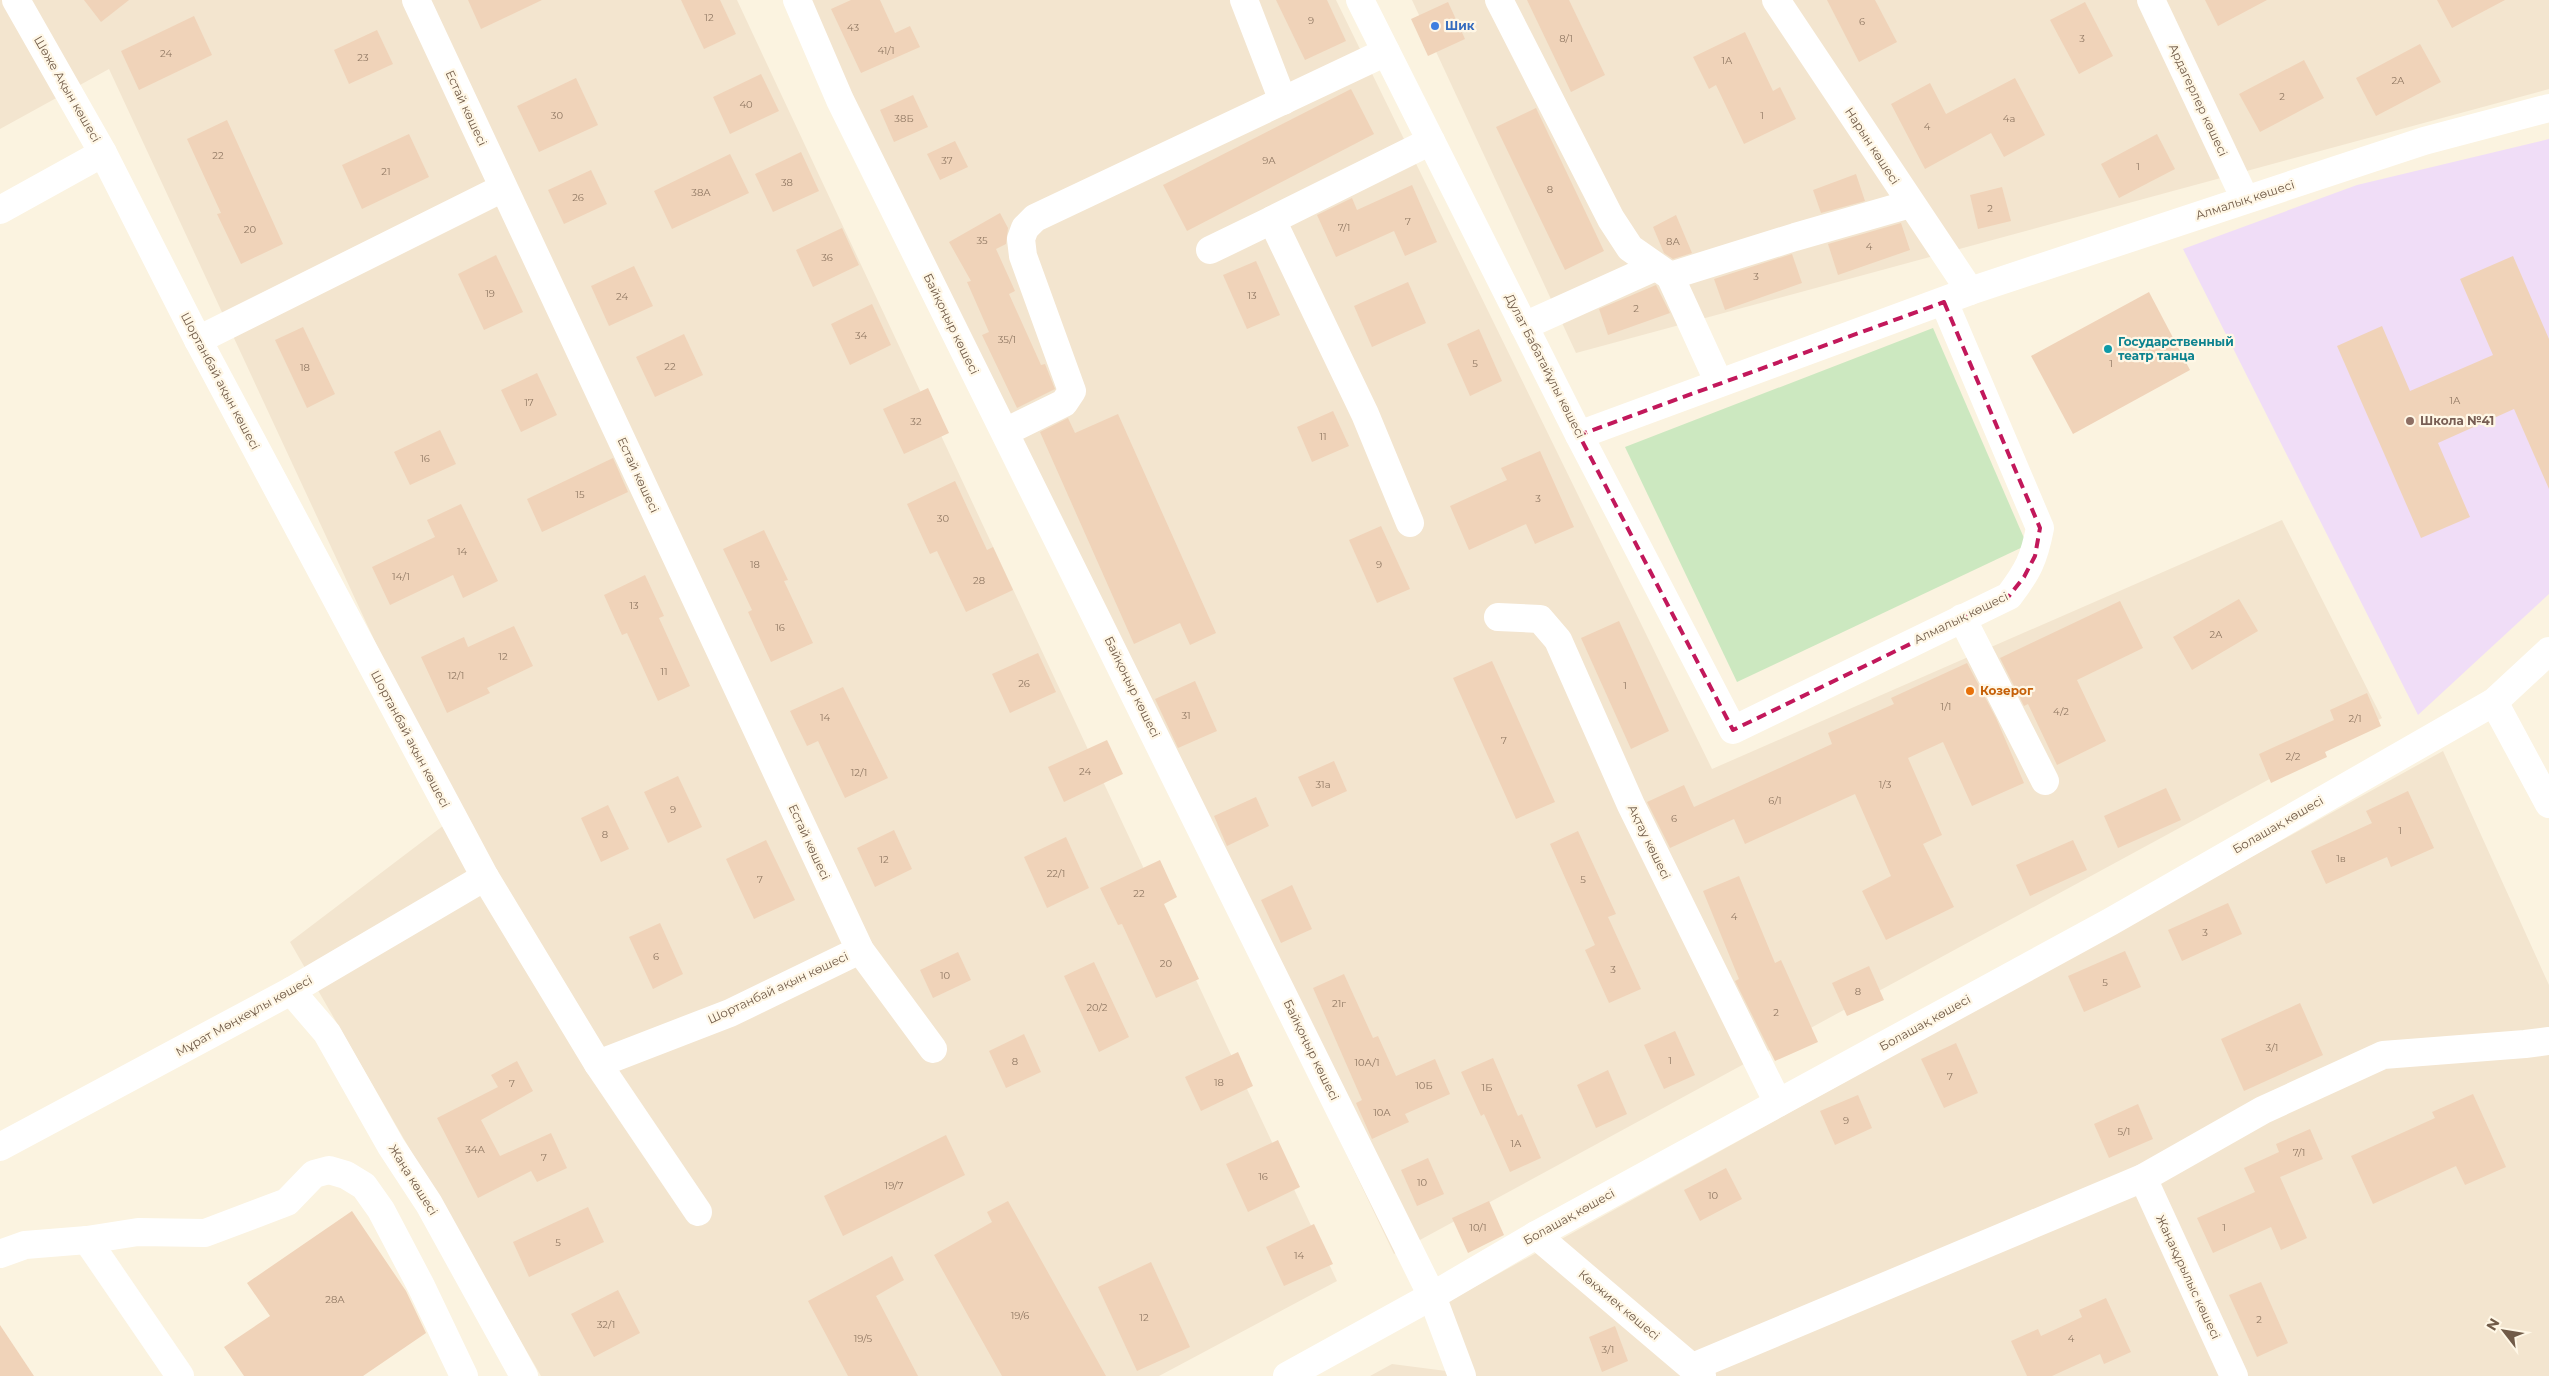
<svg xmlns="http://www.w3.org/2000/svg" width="2549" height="1376" viewBox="0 0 2549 1376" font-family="Montserrat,sans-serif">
	<rect width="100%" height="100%" fill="#fbf3e0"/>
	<g fill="#f3e5cf">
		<polygon points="0,0 737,0 1337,1281 1159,1376 541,1376 290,942 456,816 109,69 0,129"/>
		<polygon points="794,0 1336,0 1712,769 2282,520 2382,718 1394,1254"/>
		<polygon points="1412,0 2549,0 2549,89 1576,353"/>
		<polygon points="2443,751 2549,985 2549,1376 1370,1376 1392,1364 1454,1372 1433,1310"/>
	</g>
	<polygon fill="#f0ddf7" points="2549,139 2549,594 2418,715 2183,249 2357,185"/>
	<polygon fill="#cce8c0" points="1933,328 2027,545 1737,682 1625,447"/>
	<g fill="#f0d3b9">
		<polygon points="84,0 129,0 101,22"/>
		<polygon points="468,0 542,0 481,29"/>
		<polygon points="681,0 720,0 736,34 704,49"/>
		<polygon points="851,0 880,0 895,33 910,26 920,47 861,73 831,9"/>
		<polygon points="1276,0 1327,0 1346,41 1305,60"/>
		<polygon points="1527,0 1569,0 1605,75 1571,92"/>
		<polygon points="1827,0 1875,0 1897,42 1859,62"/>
		<polygon points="2205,0 2267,0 2218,26"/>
		<polygon points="2437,0 2505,0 2452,28"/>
		<polygon points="1448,2 1465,39 1428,56 1411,19"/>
		<polygon points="2085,2 2113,56 2079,74 2050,20"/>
		<polygon points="194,16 212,55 139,90 121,51"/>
		<polygon points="377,30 393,64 349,84 334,50"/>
		<polygon points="1745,32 1773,91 1780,87 1796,119 1744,144 1716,85 1709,89 1693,57"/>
		<polygon points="2420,44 2441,82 2376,116 2356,78"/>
		<polygon points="2304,60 2324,98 2260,132 2239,94"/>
		<polygon points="761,74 779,111 730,134 713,97"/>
		<polygon points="576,78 598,125 539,152 517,106"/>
		<polygon points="2015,78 2045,135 2004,157 1991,133 1925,169 1891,104 1930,83 1946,114"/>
		<polygon points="1351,89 1374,134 1187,231 1163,185"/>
		<polygon points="913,95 928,127 894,142 880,110"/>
		<polygon points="1536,108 1604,251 1565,270 1496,127"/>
		<polygon points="227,120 283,244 241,264 217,214 221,213 187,139"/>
		<polygon points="409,134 429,177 362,209 342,165"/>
		<polygon points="2157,134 2175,169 2119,198 2101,164"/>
		<polygon points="955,141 968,167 940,180 927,154"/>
		<polygon points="801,152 819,191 773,212 755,174"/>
		<polygon points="730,154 749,193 672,229 654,191"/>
		<polygon points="591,170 607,204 564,224 548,190"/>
		<polygon points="1856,174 1865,201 1821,213 1813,190"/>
		<polygon points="1412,185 1437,242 1405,256 1394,231 1336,257 1317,215 1352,198 1357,210"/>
		<polygon points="2002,187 2011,221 1978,229 1970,195"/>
		<polygon points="1000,213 1008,228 1006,244 996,249 1015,291 1009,294 1041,365 1045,364 1055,389 1017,408 982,335 989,332 967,282 971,281 949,242"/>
		<polygon points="1676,215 1692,253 1673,259 1664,253 1653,227"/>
		<polygon points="1901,223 1910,250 1838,275 1828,244"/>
		<polygon points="842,228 859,265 813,287 796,250"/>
		<polygon points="1792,254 1802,283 1725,310 1714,279"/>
		<polygon points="496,255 523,312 484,330 458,274"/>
		<polygon points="2513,256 2549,339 2549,489 2514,409 2438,443 2470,517 2421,538 2337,346 2382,326 2410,391 2493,355 2460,279"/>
		<polygon points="1256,261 1280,315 1247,329 1223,275"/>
		<polygon points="634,266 653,306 609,326 591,286"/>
		<polygon points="1408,282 1426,323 1372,347 1354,306"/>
		<polygon points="1656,285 1670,313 1608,335 1599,309"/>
		<polygon points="2149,292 2190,370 2073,434 2031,356"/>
		<polygon points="872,304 891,345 850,365 831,324"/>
		<polygon points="303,327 335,394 307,408 275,340"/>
		<polygon points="1479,329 1502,381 1470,396 1447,344"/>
		<polygon points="684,334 703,375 655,397 636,357"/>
		<polygon points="537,373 557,415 521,432 501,390"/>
		<polygon points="928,388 949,433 904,454 883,409"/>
		<polygon points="1333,411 1349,446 1312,462 1297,427"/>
		<polygon points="1118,414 1216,633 1190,645 1180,623 1134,644 1040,432 1068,418 1075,433"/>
		<polygon points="440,430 456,464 410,485 394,452"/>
		<polygon points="1540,451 1574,527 1535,544 1526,524 1469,550 1450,506 1507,480 1501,468"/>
		<polygon points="613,458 628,492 542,532 527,499"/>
		<polygon points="955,481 987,550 993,547 1013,590 966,612 937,551 930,554 907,504"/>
		<polygon points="461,504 498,581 463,598 453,575 390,605 372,567 435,537 427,520"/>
		<polygon points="1381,526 1410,589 1377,603 1349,540"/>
		<polygon points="764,530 788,580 784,581 813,643 771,662 748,612 752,610 723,549"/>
		<polygon points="645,575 664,616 659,618 690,686 658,701 627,633 622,635 604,595"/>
		<polygon points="2239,599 2258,631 2192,670 2173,637"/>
		<polygon points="2120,601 2143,648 2077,680 2106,741 2057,765 2028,704 2024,706 2000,658"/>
		<polygon points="1619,621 1669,731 1631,749 1581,638"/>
		<polygon points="514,626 533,666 487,688 490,693 447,713 421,657 464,637 468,647"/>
		<polygon points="1038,653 1056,692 1010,713 992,674"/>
		<polygon points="1492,661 1555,802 1516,819 1453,678"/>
		<polygon points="1967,663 1996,718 2024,783 1972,806 1943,742 1908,758 1942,835 1923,844 1954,907 1886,940 1862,891 1891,876 1855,794 1745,844 1734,819 1670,848 1647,802 1684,785 1694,807 1832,744 1828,733 1894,704 1891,698"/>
		<polygon points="1195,681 1217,731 1178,748 1155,699"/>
		<polygon points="843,687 888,778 845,798 818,741 807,746 790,711"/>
		<polygon points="2367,693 2381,726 2325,752 2327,757 2271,783 2259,754 2334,720 2330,710"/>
		<polygon points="1107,740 1123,774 1064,802 1048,767"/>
		<polygon points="1334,761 1347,791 1312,807 1298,777"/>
		<polygon points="678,776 702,827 668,843 644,792"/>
		<polygon points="2166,788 2181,820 2118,848 2104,816"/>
		<polygon points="2408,791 2434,848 2391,867 2387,857 2326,884 2311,851 2372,823 2366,811"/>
		<polygon points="1256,797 1269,826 1227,846 1214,816"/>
		<polygon points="608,805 629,849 601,862 581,818"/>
		<polygon points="894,830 912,869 875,887 857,848"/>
		<polygon points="1578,831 1616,914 1608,917 1641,989 1609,1003 1585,950 1595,945 1550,844"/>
		<polygon points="1066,837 1089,888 1047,908 1024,857"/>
		<polygon points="766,840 795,900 754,919 726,859"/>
		<polygon points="2073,840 2087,870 2030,896 2016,865"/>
		<polygon points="1160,860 1177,897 1164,904 1199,979 1156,998 1122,924 1118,925 1100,888"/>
		<polygon points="1739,876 1775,963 1781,960 1818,1042 1775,1061 1735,981 1739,979 1703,891"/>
		<polygon points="1292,885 1312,929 1281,943 1261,900"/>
		<polygon points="2228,903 2242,934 2182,961 2168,930"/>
		<polygon points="660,923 683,974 653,989 629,937"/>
		<polygon points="2125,951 2141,987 2084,1012 2068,976"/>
		<polygon points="958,952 971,980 933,998 920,970"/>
		<polygon points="1094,962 1129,1037 1099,1052 1064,976"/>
		<polygon points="1869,966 1884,1000 1847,1016 1832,983"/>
		<polygon points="1344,974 1373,1038 1378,1036 1396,1076 1435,1059 1450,1094 1405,1114 1409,1122 1372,1139 1356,1103 1362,1100 1313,988"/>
		<polygon points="2300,1003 2323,1055 2244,1091 2221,1039"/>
		<polygon points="1675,1031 1695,1075 1664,1089 1644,1045"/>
		<polygon points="1024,1034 1041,1072 1006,1088 989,1051"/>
		<polygon points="1956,1043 1978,1093 1944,1108 1921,1059"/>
		<polygon points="1238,1052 1253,1086 1201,1111 1185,1077"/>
		<polygon points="1493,1058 1518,1116 1522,1114 1541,1158 1510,1172 1484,1114 1481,1116 1461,1072"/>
		<polygon points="517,1061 533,1091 481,1120 500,1156 551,1133 567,1168 537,1182 531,1171 478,1198 437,1118 498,1087 491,1075"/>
		<polygon points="1608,1070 1627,1114 1596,1128 1577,1085"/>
		<polygon points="2473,1094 2506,1167 2465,1185 2456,1166 2373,1204 2351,1156 2435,1118 2432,1112"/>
		<polygon points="1858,1095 1872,1128 1835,1145 1820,1111"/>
		<polygon points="2138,1104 2153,1139 2109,1158 2094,1124"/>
		<polygon points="2310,1129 2323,1159 2280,1177 2307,1238 2281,1250 2271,1227 2213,1253 2197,1218 2255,1192 2244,1168 2279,1152 2276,1144"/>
		<polygon points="946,1135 965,1175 843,1236 824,1196"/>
		<polygon points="1278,1140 1300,1187 1248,1212 1226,1164"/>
		<polygon points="1428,1158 1444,1194 1417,1206 1401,1170"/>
		<polygon points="1726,1168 1742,1199 1700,1221 1684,1190"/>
		<polygon points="1008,1201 1106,1376 1002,1376 934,1255 992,1222 987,1212"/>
		<polygon points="1489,1201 1504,1235 1468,1253 1452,1218"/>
		<polygon points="588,1207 604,1242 529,1277 513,1242"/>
		<polygon points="352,1211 406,1291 426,1333 363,1376 244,1376 224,1347 270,1316 247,1283"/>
		<polygon points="1314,1224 1333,1264 1284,1286 1266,1247"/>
		<polygon points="892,1256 904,1280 876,1296 918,1376 848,1376 808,1301"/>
		<polygon points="1151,1262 1190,1347 1137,1371 1098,1287"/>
		<polygon points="2261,1282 2288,1343 2257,1357 2229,1295"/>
		<polygon points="618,1290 640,1333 594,1357 571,1314"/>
		<polygon points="2106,1298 2131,1352 2104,1364 2100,1354 2052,1376 2027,1376 2011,1341 2038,1329 2041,1336 2082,1317 2079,1310"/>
		<polygon points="0,1325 34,1376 0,1376"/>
		<polygon points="1615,1326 1628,1361 1602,1372 1589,1337"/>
	</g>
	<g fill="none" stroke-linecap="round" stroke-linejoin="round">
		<g stroke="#fff" stroke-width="28">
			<polyline points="416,0 860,950 933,1049"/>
			<polyline points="797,0 840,100 1432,1296 1462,1376"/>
			<polyline points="1244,0 1283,101"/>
			<path d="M1360 0 1579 435 1733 730 2009 596C2028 571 2034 559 2040 528L1944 302"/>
			<polyline points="1499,0 1611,219 1630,248 1670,276 1719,383"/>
			<polyline points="1776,0 1970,291"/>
			<polyline points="2151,0 2245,199"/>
			<polyline points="103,153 198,340 485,877 598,1064 730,1013 860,950"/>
			<polyline points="0,210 103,153 16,0"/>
			<polyline points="1210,250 1272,220"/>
			<polyline points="1670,276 1795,237 1910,204"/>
			<polyline points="1524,326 1655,267"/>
			<polyline points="198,340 503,188"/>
			<polyline points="1005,432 1064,403 1072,391 1023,256 1021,239 1025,228 1035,218 1386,52"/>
			<polyline points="1579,435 1970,291 2424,141 2549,108"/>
			<polyline points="1410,523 1365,414 1272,220 1431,141"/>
			<polyline points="1498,617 1540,619 1558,640 1631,805 1778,1103"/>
			<polyline points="1962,618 2045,781"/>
			<polyline points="2494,702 2549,804"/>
			<polyline points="291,991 327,1033 391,1146 429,1204 524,1376"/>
			<polyline points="598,1064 698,1212"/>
			<polyline points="0,1147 291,991 485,877"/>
			<polyline points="2143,1178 2234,1376"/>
			<polyline points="1536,1235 1702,1376"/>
			<polyline points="87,1240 180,1376"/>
			<polyline points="0,1254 25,1245 87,1240 138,1232 205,1233 287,1202 314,1174 329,1170 346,1175 364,1186 381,1210 421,1286 464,1376"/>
			<polyline points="1693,1367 2143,1178 2263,1110 2383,1055 2525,1044 2549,1041"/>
			<polyline points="1287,1376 1432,1296 1536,1235 2110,922 2494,702 2549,651"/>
		</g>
	</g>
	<path fill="none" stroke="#c2185b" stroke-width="4" stroke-dasharray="10 6" stroke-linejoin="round" d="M1944 302 2040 528 2035 556 2024 577 2009 596 1733 730 1579 435Z"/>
	<circle fill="#3f7fe0" stroke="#fff7e6" stroke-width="2" cx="1435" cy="26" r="5"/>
	<circle fill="#0f9aa8" stroke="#fff7e6" stroke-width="2" cx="2108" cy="349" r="5"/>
	<circle fill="#8d6e63" stroke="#fff7e6" stroke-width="2" cx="2410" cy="421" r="5"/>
	<circle fill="#e8710a" stroke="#fff7e6" stroke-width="2" cx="1970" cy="691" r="5"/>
	<g text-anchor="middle" stroke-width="4.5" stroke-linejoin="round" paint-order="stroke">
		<g font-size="10" fill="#917964">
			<text x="709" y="21">12</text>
			<text x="1311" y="24">9</text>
			<text x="1862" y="25">6</text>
			<text x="853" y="31">43</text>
			<text x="1566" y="42">8/1</text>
			<text x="2082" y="42">3</text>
			<text x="886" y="54">41/1</text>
			<text x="166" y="57">24</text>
			<text x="363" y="61">23</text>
			<text x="1727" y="64">1А</text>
			<text x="2398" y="84">2А</text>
			<text x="2282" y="100">2</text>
			<text x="746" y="108">40</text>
			<text x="557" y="119">30</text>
			<text x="1762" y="119">1</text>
			<text x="904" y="122">38Б</text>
			<text x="2009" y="122">4а</text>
			<text x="1927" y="130">4</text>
			<text x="218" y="159">22</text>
			<text x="947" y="164">37</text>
			<text x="1269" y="164">9А</text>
			<text x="2138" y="170">1</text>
			<text x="386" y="175">21</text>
			<text x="787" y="186">38</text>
			<text x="1550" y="193">8</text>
			<text x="701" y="196">38А</text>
			<text x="578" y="201">26</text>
			<text x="1990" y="212">2</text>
			<text x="1408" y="225">7</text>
			<text x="1344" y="231">7/1</text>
			<text x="250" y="233">20</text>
			<text x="982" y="244">35</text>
			<text x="1673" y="245">8А</text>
			<text x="1869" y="250">4</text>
			<text x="827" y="261">36</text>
			<text x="1756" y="280">3</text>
			<text x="490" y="297">19</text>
			<text x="1252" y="299">13</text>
			<text x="622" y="300">24</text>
			<text x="1636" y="312">2</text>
			<text x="861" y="339">34</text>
			<text x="1007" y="343">35/1</text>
			<text x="1475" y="367">5</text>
			<text x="2111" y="367">1</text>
			<text x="670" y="370">22</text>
			<text x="305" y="371">18</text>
			<text x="2455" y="404">1А</text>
			<text x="529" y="406">17</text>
			<text x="916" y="425">32</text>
			<text x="1323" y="440">11</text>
			<text x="425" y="462">16</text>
			<text x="580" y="498">15</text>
			<text x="1538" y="502">3</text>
			<text x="943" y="522">30</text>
			<text x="462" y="555">14</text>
			<text x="755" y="568">18</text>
			<text x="1379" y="568">9</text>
			<text x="401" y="580">14/1</text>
			<text x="979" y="584">28</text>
			<text x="634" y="609">13</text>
			<text x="780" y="631">16</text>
			<text x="2216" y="638">2А</text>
			<text x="503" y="660">12</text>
			<text x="664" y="675">11</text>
			<text x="456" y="679">12/1</text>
			<text x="1024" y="687">26</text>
			<text x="1625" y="689">1</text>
			<text x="1946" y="710">1/1</text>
			<text x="2061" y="715">4/2</text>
			<text x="1186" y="719">31</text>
			<text x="825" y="721">14</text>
			<text x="2355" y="722">2/1</text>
			<text x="1504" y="744">7</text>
			<text x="2293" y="760">2/2</text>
			<text x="1085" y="775">24</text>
			<text x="859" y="776">12/1</text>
			<text x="1323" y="788">31а</text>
			<text x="1885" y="788">1/3</text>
			<text x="1775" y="804">6/1</text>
			<text x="673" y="813">9</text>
			<text x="1674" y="822">6</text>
			<text x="2400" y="834">1</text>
			<text x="605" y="838">8</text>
			<text x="2341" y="862">1в</text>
			<text x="884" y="863">12</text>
			<text x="1056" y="877">22/1</text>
			<text x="760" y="883">7</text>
			<text x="1583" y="883">5</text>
			<text x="1139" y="897">22</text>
			<text x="1734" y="920">4</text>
			<text x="2205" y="936">3</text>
			<text x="656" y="960">6</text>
			<text x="1166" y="967">20</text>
			<text x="1613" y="973">3</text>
			<text x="945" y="979">10</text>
			<text x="2105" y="986">5</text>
			<text x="1858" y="995">8</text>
			<text x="1339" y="1007">21г</text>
			<text x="1097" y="1011">20/2</text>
			<text x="1776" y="1016">2</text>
			<text x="2272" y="1051">3/1</text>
			<text x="1670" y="1064">1</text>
			<text x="1015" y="1065">8</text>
			<text x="1367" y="1066">10А/1</text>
			<text x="1950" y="1080">7</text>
			<text x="1219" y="1086">18</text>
			<text x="512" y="1087">7</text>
			<text x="1424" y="1089">10Б</text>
			<text x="1487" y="1091">1Б</text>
			<text x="1382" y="1116">10А</text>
			<text x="1846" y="1124">9</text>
			<text x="2124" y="1135">5/1</text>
			<text x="1516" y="1147">1А</text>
			<text x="475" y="1153">34А</text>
			<text x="2299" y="1156">7/1</text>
			<text x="544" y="1161">7</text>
			<text x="1263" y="1180">16</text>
			<text x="1422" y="1186">10</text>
			<text x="894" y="1189">19/7</text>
			<text x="1713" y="1199">10</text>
			<text x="1478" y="1231">10/1</text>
			<text x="2224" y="1231">1</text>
			<text x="558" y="1246">5</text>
			<text x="1299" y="1259">14</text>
			<text x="335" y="1303">28А</text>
			<text x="1020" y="1319">19/6</text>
			<text x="1144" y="1321">12</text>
			<text x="2259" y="1323">2</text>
			<text x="606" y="1328">32/1</text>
			<text x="863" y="1342">19/5</text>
			<text x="2071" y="1342">4</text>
			<text x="1608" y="1353">3/1</text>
		</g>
		<g font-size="12" font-weight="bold" fill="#366cbe" stroke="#fff7e6" text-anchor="start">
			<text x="1445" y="30">Шик</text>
		</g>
		<g font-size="12" fill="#715b48" stroke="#fff7e6">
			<text transform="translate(67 89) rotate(60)" y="4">Шөже Ақын көшесі</text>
			<text transform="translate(2198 100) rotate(65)" y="4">Ардагерлер көшесі</text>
			<text transform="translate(466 108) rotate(65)" y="4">Естай көшесі</text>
			<text transform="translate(1872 146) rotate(57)" y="4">Нарын көшесі</text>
			<text transform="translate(2245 200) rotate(-18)" y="4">Алмалық көшесі</text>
			<text transform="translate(951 324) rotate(64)" y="4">Байқоңыр көшесі</text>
			<text transform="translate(1545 366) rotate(63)" y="4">Дулат Бабатайұлы көшесі</text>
			<text transform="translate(220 381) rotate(62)" y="4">Шортанбай ақын көшесі</text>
			<text transform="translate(638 475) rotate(65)" y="4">Естай көшесі</text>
			<text transform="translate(1961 618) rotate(-26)" y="4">Алмалық көшесі</text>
			<text transform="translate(1132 687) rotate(64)" y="4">Байқоңыр көшесі</text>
			<text transform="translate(410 739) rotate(62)" y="4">Шортанбай ақын көшесі</text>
			<text transform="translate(2278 825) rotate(-30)" y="4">Болашақ көшесі</text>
			<text transform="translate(809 842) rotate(65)" y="4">Естай көшесі</text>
			<text transform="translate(1649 842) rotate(64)" y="4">Ақтау көшесі</text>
			<text transform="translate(778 988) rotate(-25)" y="4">Шортанбай ақын көшесі</text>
			<text transform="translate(244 1016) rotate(-29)" y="4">Мұрат Мөңкеұлы көшесі</text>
			<text transform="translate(1925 1023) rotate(-29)" y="4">Болашақ көшесі</text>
			<text transform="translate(1311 1050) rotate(64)" y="4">Байқоңыр көшесі</text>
			<text transform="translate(413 1180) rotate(58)" y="4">Жаңа көшесі</text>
			<text transform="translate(1569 1217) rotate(-29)" y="4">Болашақ көшесі</text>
			<text transform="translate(2188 1277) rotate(65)" y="4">Жаңақұрылыс көшесі</text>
			<text transform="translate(1619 1305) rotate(40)" y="4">Көкжиек көшесі</text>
		</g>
		<g font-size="12" font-weight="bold" fill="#0d838f" stroke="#fff7e6" text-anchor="start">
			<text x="2118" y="346">Государственный<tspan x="2118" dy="14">театр танца</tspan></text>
		</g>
		<g font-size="12" font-weight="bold" fill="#785e54" stroke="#fff7e6" text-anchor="start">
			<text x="2420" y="425">Школа №41</text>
		</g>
		<g font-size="12" font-weight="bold" fill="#c56008" stroke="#fff7e6" text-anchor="start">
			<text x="1980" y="695">Козерог</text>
		</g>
	</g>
	<g transform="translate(2504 1331) rotate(301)" stroke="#fff7e6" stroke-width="4" paint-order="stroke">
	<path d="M0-4L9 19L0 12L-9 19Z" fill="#715b48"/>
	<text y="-8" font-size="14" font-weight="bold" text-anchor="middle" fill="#715b48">N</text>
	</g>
</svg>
